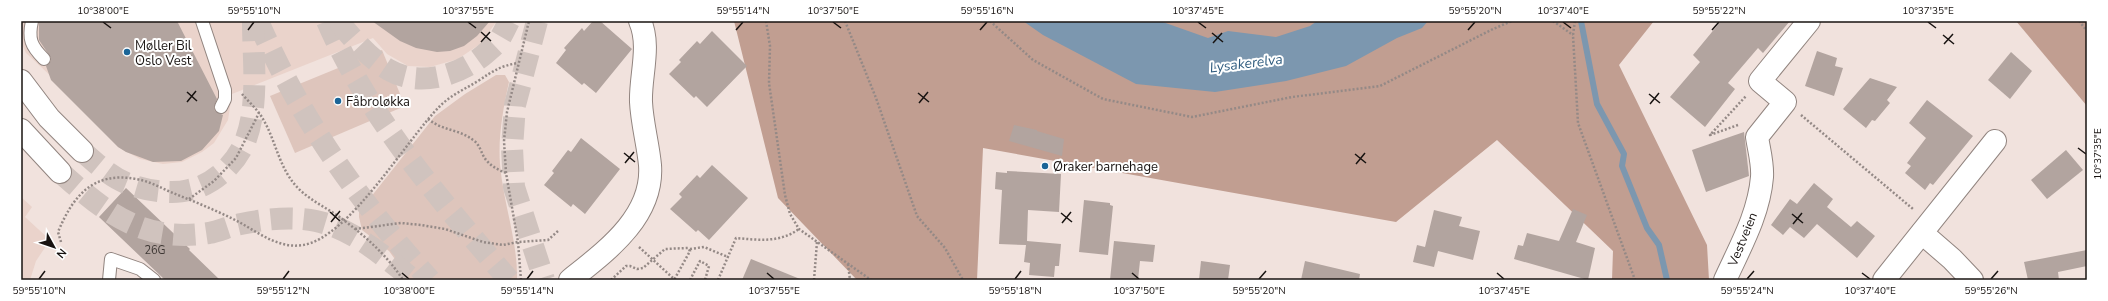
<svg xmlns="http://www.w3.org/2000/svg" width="2108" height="301" viewBox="0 0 2108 301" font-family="'Nunito Sans',sans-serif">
	<rect width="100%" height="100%" fill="#f1e2dd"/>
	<g fill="#ead3cb">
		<polygon points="21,21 497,21 480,44 458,59 430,67 408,66 387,54 373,38 232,94 228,120 214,143 202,152 182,162 163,164 140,159 118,147 55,80 26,53 21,42"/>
		<polygon points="21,197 32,207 25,217 50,240 36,261 30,280 21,280"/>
	</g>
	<g fill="#dec5bc">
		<polygon points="382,50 405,106 295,153 270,96"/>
		<path d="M496 75H505L509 82C503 109 498 137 500 164 503 203 518 241 517 280H410L389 251 362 230 359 217V212L435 116 465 94Z"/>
	</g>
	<g fill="#c19e91">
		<polygon points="734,21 1654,21 1619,65 1707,245 1709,280 1612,280 1613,251 1497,140 1396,222 983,148 977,280 857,280 778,198"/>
		<polygon points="2016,21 2087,21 2087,106"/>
	</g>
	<polygon fill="#7c97af" points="1023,21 1160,21 1208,38 1228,31 1276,37 1310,26 1317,21 1428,21 1422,28 1397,38 1346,66 1286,81 1215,92 1136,84 1043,35"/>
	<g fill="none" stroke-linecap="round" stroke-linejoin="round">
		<polyline stroke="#7c97af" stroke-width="6" points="1581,21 1597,104 1624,154 1622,166 1647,228 1659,245 1667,280"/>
	</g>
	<g fill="#b2a49f">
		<polygon points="39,21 177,21 217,99 214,107 215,111 223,115 219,131 202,150 181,161 153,162 126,152 118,147 51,80 46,66 51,61 51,58 39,40"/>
		<polygon points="372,21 490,21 477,36 464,46 450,51 437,52 416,48 400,41"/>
		<polygon points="593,21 600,21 632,49 596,93 584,83 582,85 556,63 566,50 564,48 582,28 584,31"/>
		<polygon points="1721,21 1790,21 1763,53 1758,48 1728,83 1735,89 1705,127 1670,97 1700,62 1693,55"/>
		<polygon points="712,31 747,66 707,107 696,96 694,98 669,74 681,62 679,60 697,41 700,44"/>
		<polygon points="1817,51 1837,58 1835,66 1843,68 1834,96 1805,86"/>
		<polygon points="2011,52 2032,71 2010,99 1988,80"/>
		<polygon points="1870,78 1897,87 1887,100 1890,103 1875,121 1872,120 1866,128 1843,109"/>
		<polygon points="1927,100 1973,136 1933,185 1930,183 1925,190 1905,173 1911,166 1907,163 1926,138 1909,123"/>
		<polygon points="1014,125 1037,130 1037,131 1064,139 1062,156 1009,141"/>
		<polygon points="1744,132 1749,176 1706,192 1692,150"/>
		<polygon points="581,138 620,169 585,214 573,204 571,207 544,185 554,173 552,171 568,150 571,152"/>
		<polygon points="2066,150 2083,170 2047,199 2031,180"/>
		<polygon points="712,165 748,198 709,240 698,230 696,232 670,209 682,197 679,194 697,175 700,178"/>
		<polygon points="1007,171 1061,174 1059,212 1028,210 1027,241 1061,244 1059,266 1055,266 1054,277 1029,275 1030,263 1024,262 1026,245 999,244 1002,190 995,189 996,172 1007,173"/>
		<polygon points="1814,183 1833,199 1827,207 1851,227 1857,221 1875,236 1857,258 1817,224 1804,238 1790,227 1783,235 1771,225 1790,199 1797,204"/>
		<polygon points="126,188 190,249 189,250 220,280 165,280 99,217"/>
		<polygon points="1084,200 1110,203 1110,205 1113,206 1108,255 1079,252"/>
		<polygon points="1573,209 1587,215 1576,242 1595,248 1588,280 1514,259 1518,245 1523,246 1527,233 1559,241"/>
		<polygon points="1434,210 1462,217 1459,226 1480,231 1473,260 1438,251 1434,267 1413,262 1417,245 1425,247"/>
		<polygon points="1114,241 1155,245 1153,262 1140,261 1138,280 1110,280"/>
		<polygon points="2087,250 2087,266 2058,272 2059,280 2028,280 2024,262"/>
		<polygon points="751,259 800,279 800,280 742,280"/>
		<polygon points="1201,261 1230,265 1228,280 1199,280"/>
		<polygon points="1305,261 1360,274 1359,280 1301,280"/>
	</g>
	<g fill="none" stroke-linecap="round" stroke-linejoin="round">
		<g stroke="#d0c3be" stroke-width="22" stroke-dasharray="22 11" stroke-linecap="butt">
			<path d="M258 21C300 119 359 201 430 280"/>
			<path d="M327 21C369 118 441 201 509 280"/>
			<path d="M338 21C353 39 369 58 389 70 420 88 461 75 486 53 490 49 496 45 499 40 503 34 506 27 509 21"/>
			<polyline points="537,21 515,105 512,148 514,187 544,280"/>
			<path d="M82 151C95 162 109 176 126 183 143 190 171 195 189 190 214 185 237 163 246 139 259 103 253 59 253 21"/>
			<path d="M60 172C106 213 143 243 209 233 220 231 230 226 241 224 266 219 291 216 316 221 354 229 384 257 414 280"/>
		</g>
		<defs>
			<g id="service">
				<path d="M32 21C28 39 31 46 44 59"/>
				<polyline points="202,21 225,90 225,99 221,107"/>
				<polyline points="109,280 111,259 140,269 154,280"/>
			</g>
			<g id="minor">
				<polyline points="1922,233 1952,259 1972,280"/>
				<path d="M570 280C605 252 654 217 650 165 648 144 642 123 641 102 640 76 651 46 640 21"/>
				<path d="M1725 280C1740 247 1759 214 1762 177 1763 164 1759 150 1757 137L1785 102 1760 81 1809 21"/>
				<polyline points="1884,280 1995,141"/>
			</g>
			<g id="trunk">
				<polyline points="21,81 49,118 82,151"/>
				<polyline points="21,130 60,172"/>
			</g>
		</defs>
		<use href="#service" stroke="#91847f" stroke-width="14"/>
		<use href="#minor" stroke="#91847f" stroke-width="24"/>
		<use href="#trunk" stroke="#91847f" stroke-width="24"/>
		<g stroke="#948986" stroke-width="2.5" stroke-dasharray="2 2" stroke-linecap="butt">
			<polyline points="766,21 770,46 769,83 785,195 790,214 799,229 871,280"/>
			<polyline points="845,21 876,98 917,216 945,248 963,280"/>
			<polyline points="990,21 1033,60 1103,99 1192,117 1292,97 1380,86 1493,29 1512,21"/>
			<polyline points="1553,21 1573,35"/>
			<polyline points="1575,21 1573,35 1578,123 1635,280"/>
			<polyline points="2079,21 2087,31"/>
			<path d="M242 94C249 102 258 110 263 119 276 141 279 168 297 187 309 200 327 208 341 218 365 236 387 255 403 280"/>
			<polyline points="1801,115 1913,209"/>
			<path d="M428 119C443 131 459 129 473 140 481 145 481 155 487 161 492 167 499 170 506 173"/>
			<polyline points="1738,125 1710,135 1746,96"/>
			<polyline points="189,199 214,181 236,158 259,113"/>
			<polyline points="355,229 401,223 421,225 445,229 483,242 503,245 518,242 548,240 558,231"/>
			<path d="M61 242 58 232C73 196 93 171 136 179 149 181 161 188 173 193 195 202 218 211 239 222 259 233 279 249 303 245 349 238 406 140 440 106 451 95 465 89 478 81 493 71 500 66 518 63"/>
			<polyline points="639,247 674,279"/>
			<polyline points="690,249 704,247 728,257"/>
			<polyline points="848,264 850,280"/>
			<polyline points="521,280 518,242 506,173 504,141 507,112 529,21"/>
			<polyline points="611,280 626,266 630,266 637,269 643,268 665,249 688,248 690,251 674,280"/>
			<polyline points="690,280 700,261 709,266 705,280"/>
			<path d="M718 280 736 238C758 240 780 243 799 229"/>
			<polyline points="814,280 817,242"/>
		</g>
		<use href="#service" stroke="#fff" stroke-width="12"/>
		<use href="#minor" stroke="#fff" stroke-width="22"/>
		<use href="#trunk" stroke="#fff" stroke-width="22"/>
	</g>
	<path fill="none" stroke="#181311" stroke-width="1.5" d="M103 22 111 28M468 22 476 28M833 22 841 28M1198 22 1206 28M1563 22 1571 28M1928 22 1936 28M248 30 254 22M736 30 743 22M980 30 987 22M1468 30 1475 22M1712 30 1719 22M481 32 491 41M1212 33 1223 42M1943 35 1954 44M481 42 490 32M1213 43 1222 33M1944 44 1953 34M187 92 197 101M918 93 929 102M1649 94 1660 103M187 102 196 91M919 103 928 92M1650 104 1659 93M2078 148 2086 154M624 153 635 162M1355 154 1366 163M625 163 634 152M1356 164 1365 153M330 212 340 221M1061 213 1072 222M1792 214 1803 223M331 222 340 211M1062 223 1071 212M1793 224 1802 213M402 273 409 279M767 273 774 279M1132 273 1139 279M1497 273 1504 279M1862 273 1870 279M39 279 45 271M283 279 289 271M527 279 533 271M1015 279 1021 271M1259 279 1266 271M1747 279 1754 271M1991 279 1998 271"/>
	<g fill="#1a6598" stroke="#fff" stroke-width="1.5">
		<circle cx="127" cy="52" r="4"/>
		<circle cx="338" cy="101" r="4"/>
		<circle cx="1045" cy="166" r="4"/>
	</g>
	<g text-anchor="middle" stroke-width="4" stroke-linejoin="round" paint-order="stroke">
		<g font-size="11" fill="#3e3734">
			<text x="155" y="254">26G</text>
		</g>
		<g font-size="13" fill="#181311" stroke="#fff" text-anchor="start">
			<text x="135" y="50">Møller Bil<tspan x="135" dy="15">Oslo Vest</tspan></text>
			<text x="346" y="106">Fåbroløkka</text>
			<text x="1053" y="171">Øraker barnehage</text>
		</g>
		<g font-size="13" fill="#181311" stroke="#fff">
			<text transform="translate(1742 239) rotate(-68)" y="5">Vestveien</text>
		</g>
		<g font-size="14" font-style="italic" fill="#2e5b7e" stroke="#fff">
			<text transform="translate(1246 63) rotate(-7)" y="5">Lysakerelva</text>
		</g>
	</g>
	<rect width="2108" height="301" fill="none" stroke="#ffffff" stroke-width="44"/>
	<g transform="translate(54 247) rotate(130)" stroke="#ffffff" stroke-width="3" paint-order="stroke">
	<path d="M0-3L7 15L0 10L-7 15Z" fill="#181311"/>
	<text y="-6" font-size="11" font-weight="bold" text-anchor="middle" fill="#181311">N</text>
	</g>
	<rect x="22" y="22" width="2064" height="257" fill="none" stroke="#181311" stroke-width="1.5"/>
	<g font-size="10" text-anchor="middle" fill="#181311">
		<text x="103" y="14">10°38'00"E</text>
		<text x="254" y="14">59°55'10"N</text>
		<text x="468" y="14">10°37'55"E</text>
		<text x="743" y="14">59°55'14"N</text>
		<text x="833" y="14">10°37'50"E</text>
		<text x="987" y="14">59°55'16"N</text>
		<text x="1198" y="14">10°37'45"E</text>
		<text x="1475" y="14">59°55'20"N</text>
		<text x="1563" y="14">10°37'40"E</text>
		<text x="1719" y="14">59°55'22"N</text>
		<text x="1928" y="14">10°37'35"E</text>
		<text transform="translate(2097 154) rotate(-90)" y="4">10°37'35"E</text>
		<text x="39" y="294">59°55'10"N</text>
		<text x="283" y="294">59°55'12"N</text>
		<text x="409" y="294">10°38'00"E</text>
		<text x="527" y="294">59°55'14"N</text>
		<text x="774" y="294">10°37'55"E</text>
		<text x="1015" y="294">59°55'18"N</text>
		<text x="1139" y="294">10°37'50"E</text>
		<text x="1259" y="294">59°55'20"N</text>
		<text x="1504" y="294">10°37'45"E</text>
		<text x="1747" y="294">59°55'24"N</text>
		<text x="1870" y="294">10°37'40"E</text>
		<text x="1991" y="294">59°55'26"N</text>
	</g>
</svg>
